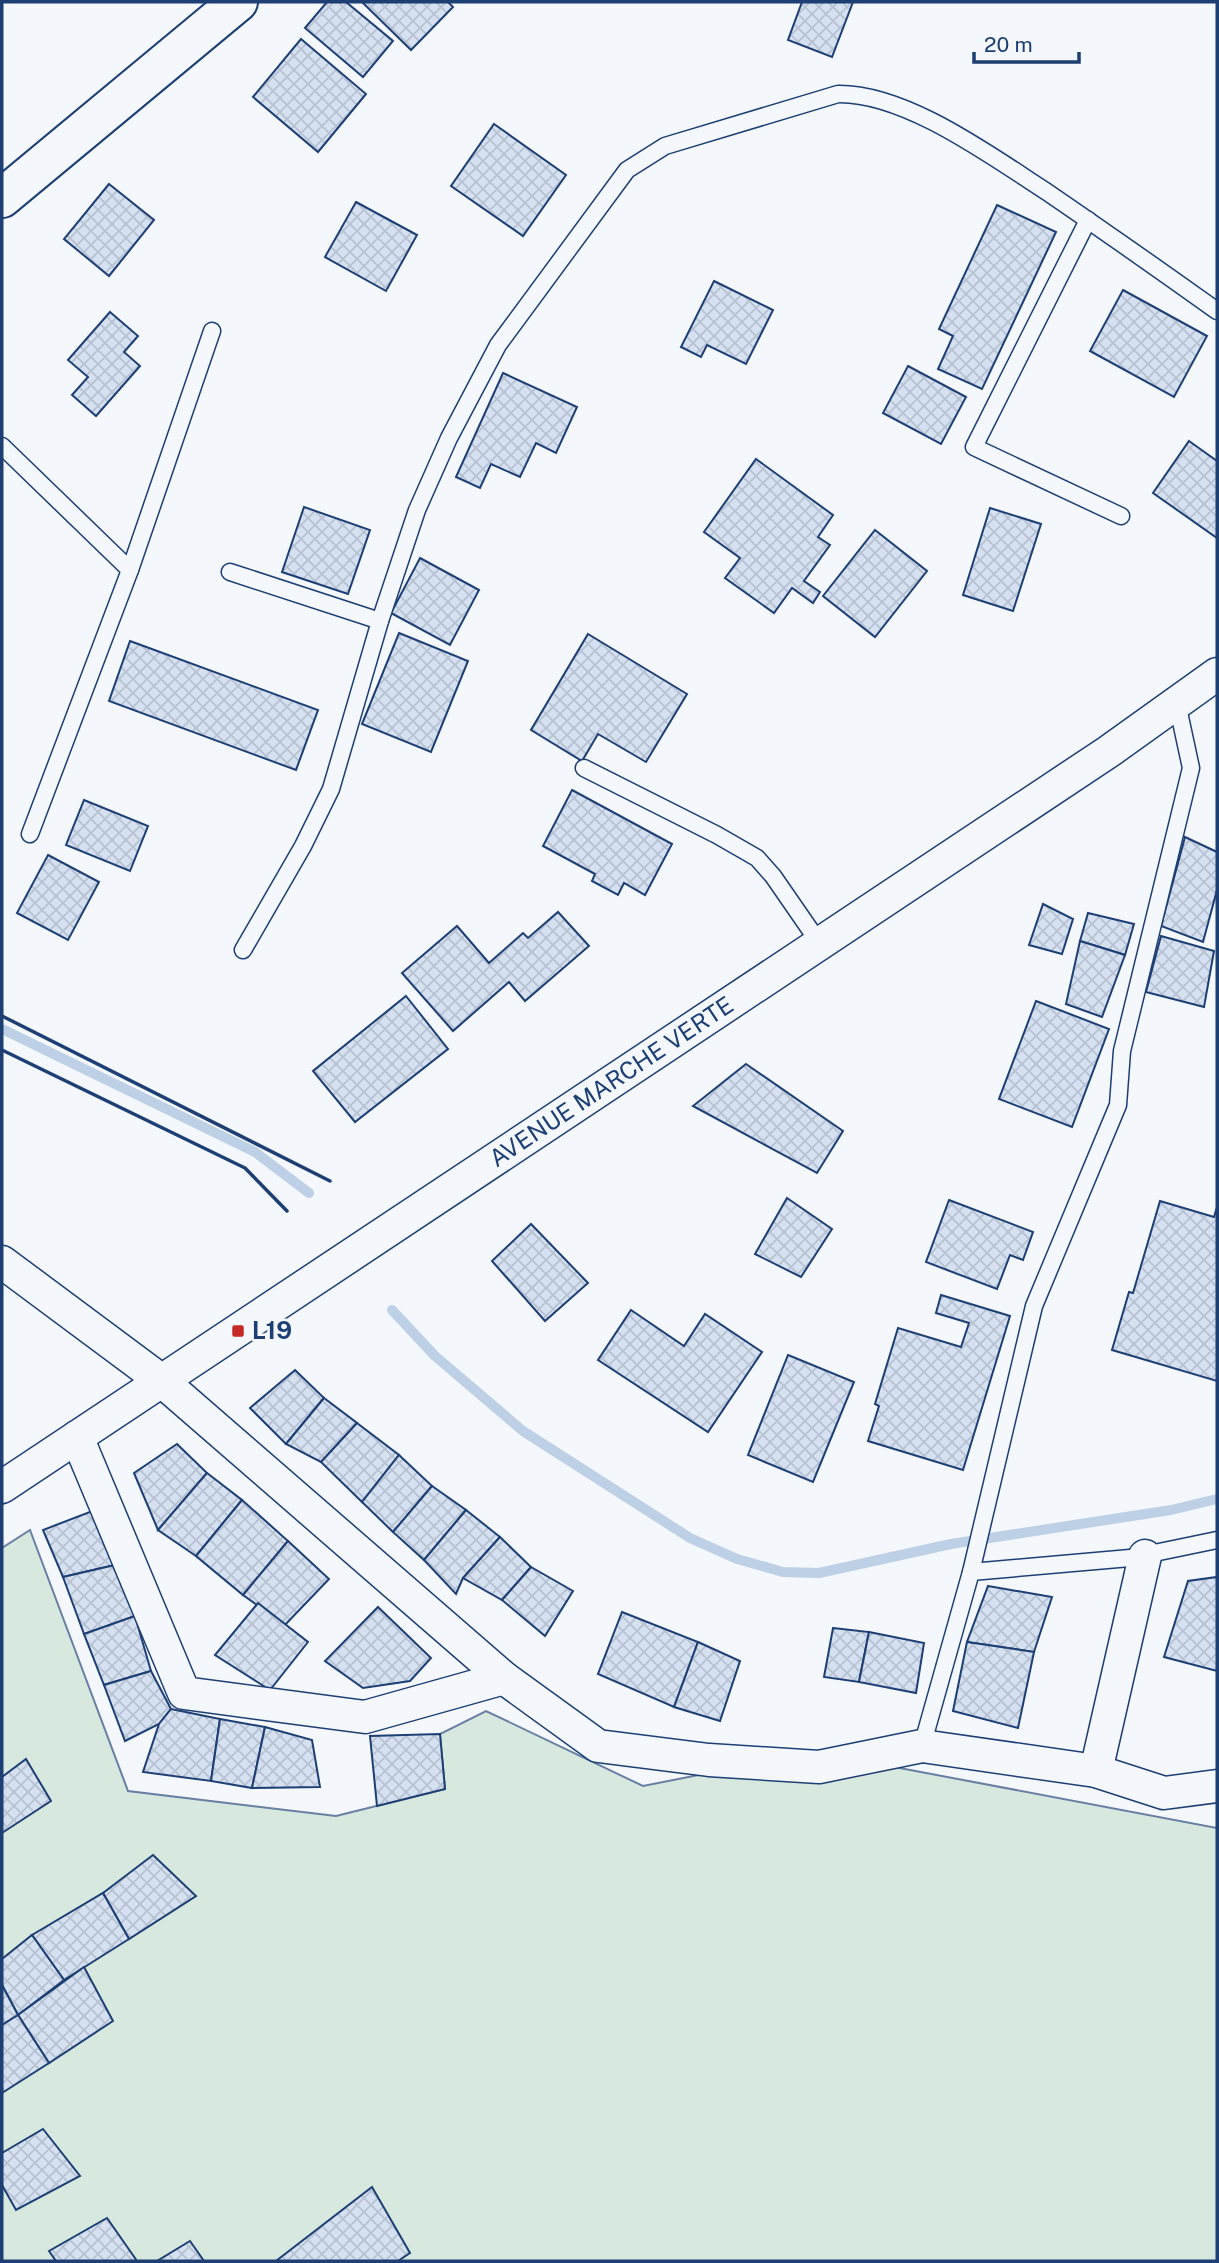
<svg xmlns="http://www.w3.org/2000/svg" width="1219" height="2263" viewBox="0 0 1219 2263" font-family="'Public Sans',sans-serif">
	<defs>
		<pattern id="building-cross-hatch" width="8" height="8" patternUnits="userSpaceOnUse" patternTransform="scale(1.75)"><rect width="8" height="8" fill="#d5e0f0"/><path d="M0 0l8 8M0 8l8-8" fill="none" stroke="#b6c1d1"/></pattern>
	</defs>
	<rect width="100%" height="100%" fill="#f4f7fb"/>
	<polygon fill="#d7e8df" stroke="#687fa3" stroke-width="2" points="30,1530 128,1791 336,1816 445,1789 440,1734 486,1711 643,1786 815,1752 1217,1828 1217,2261 2,2261 2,1548"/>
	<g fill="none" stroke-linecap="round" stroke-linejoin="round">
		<g stroke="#bed0e5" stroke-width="10">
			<polyline points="2,1029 255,1152 309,1193"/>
			<polyline points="392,1310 435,1356 523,1431 690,1538 737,1559 783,1572 819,1573 951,1544 1171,1510 1217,1499"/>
		</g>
	</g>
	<g fill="url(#building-cross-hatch)" stroke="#1d3f73" stroke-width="2">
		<polygon points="327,2 346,2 393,41 363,77 305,28"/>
		<polygon points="362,2 448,2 453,7 411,50"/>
		<polygon points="802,2 853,2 832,57 788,40"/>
		<polygon points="301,39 366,94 318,152 253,97"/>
		<polygon points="494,124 566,175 523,236 451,186"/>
		<polygon points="109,184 154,220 109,276 64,239"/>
		<polygon points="356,202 417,235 386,291 325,257"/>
		<polygon points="997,205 1056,232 982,389 938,369 953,336 939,329"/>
		<polygon points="714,281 773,310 746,364 707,345 701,357 681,347"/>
		<polygon points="1123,290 1207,336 1174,397 1090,351"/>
		<polygon points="110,312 138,336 124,352 140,366 96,416 72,395 88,377 68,360"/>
		<polygon points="908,366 966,397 941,444 883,413"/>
		<polygon points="503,373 577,407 556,453 536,443 520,477 491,464 480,488 456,477"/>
		<polygon points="1189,441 1217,461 1217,538 1153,493"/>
		<polygon points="756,459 833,515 818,537 830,545 804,581 820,592 813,603 792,588 774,613 725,578 740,558 704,532"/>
		<polygon points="304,507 370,530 348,594 282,572"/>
		<polygon points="990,508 1041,524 1013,611 963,595"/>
		<polygon points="875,530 927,571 875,637 823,596"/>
		<polygon points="420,558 479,590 450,645 391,613"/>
		<polygon points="399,633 468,661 431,752 362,724"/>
		<polygon points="588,634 687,694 646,762 598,734 582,761 531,730"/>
		<polygon points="130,641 318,710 296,770 109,701"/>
		<polygon points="572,790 672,844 645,895 624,883 618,895 592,881 595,874 543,846"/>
		<polygon points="84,800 148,826 130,871 66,845"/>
		<polygon points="1185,837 1217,852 1217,890 1203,942 1161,926"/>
		<polygon points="48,855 99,882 68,940 17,913"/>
		<polygon points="1043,904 1073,919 1062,954 1029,945"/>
		<polygon points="558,912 589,946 525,1001 509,982 453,1031 402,973 457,926 489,963 523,933 528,938"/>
		<polygon points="1088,913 1134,924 1125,955 1080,941"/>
		<polygon points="1161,936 1214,951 1204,1007 1146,992"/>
		<polygon points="1080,941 1125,955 1102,1017 1066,1004"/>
		<polygon points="406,996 448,1049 355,1122 313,1071"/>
		<polygon points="1036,1001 1109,1029 1072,1127 999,1099"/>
		<polygon points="746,1064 843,1131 817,1173 693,1106"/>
		<polygon points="787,1198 832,1229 801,1277 755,1254"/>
		<polygon points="949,1200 1033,1232 1023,1260 1010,1255 997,1289 926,1262"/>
		<polygon points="1160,1201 1214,1217 1217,1207 1217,1381 1112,1350 1129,1292 1133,1293"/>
		<polygon points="531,1224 588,1283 545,1321 492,1261"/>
		<polygon points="941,1295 1010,1316 963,1470 868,1441 879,1406 875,1404 898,1328 961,1347 969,1323 936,1313"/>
		<polygon points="631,1310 684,1346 705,1314 762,1352 708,1432 598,1360"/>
		<polygon points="788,1355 854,1382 813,1482 748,1455"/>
		<polygon points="295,1370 324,1398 286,1444 250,1408"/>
		<polygon points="324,1398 357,1423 321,1462 286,1444"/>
		<polygon points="357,1423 399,1455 362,1502 321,1462"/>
		<polygon points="177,1444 207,1473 158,1530 134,1473"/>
		<polygon points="399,1455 432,1486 393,1532 362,1502"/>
		<polygon points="207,1473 242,1500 196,1556 158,1530"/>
		<polygon points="432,1486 466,1510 424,1560 393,1532"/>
		<polygon points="242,1500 288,1541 243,1595 196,1556"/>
		<polygon points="95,1510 115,1565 63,1577 43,1530"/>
		<polygon points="466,1510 500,1537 463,1578 456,1594 424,1560"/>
		<polygon points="500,1537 531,1567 502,1600 463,1578"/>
		<polygon points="288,1541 329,1579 285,1625 243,1595"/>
		<polygon points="115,1565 135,1616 84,1634 63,1577"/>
		<polygon points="531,1567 573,1591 545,1636 502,1600"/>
		<polygon points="1217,1577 1217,1671 1164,1657 1188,1581"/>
		<polygon points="988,1586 1052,1597 1034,1652 967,1642"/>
		<polygon points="258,1603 308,1642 270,1690 215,1655"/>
		<polygon points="378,1607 431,1658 410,1681 363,1688 325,1661"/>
		<polygon points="622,1612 698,1642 674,1707 598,1674"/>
		<polygon points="135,1616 151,1671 104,1685 84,1634"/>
		<polygon points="833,1628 869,1632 859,1682 824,1677"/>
		<polygon points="869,1632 924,1643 916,1693 859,1682"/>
		<polygon points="698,1642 740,1661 720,1721 674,1707"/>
		<polygon points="967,1642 1034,1652 1018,1728 953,1711"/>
		<polygon points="151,1671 171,1709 159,1724 125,1741 104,1685"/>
		<polygon points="171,1709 220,1719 211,1781 143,1772 159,1724"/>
		<polygon points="220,1719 265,1727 252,1788 211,1781"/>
		<polygon points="265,1727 312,1740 320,1787 252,1788"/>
		<polygon points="440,1734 445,1789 377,1806 370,1736"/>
		<polygon points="26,1759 51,1801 2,1833 2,1777"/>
		<polygon points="153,1855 196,1896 129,1939 103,1893"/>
		<polygon points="103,1893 129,1939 64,1980 32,1935"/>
		<polygon points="32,1935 64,1980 18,2015 2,1985 2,1959"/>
		<polygon points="84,1967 113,2021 49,2063 18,2015"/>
		<polygon points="2,1985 18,2015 2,2025"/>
		<polygon points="18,2015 49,2063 2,2093 2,2025"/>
		<polygon points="43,2129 80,2176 16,2210 2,2185 2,2153"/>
		<polygon points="372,2187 410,2253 398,2261 276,2261"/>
		<polygon points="107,2218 137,2261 56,2261 49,2251"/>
		<polygon points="190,2241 204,2261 157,2261"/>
	</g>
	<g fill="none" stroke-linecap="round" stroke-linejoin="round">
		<defs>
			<g id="service">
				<polyline points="1088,220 974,447 1121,516"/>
				<polyline points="2,446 130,570"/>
				<polyline points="230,572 380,621"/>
				<polyline points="584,768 717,835 757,858 773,876 820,944"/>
				<polyline points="30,834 130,570 212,331"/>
				<path d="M243 950 303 846 331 789 380 621 417 510 449 438 498 345 627 170 665 146 838 94C906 93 991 156 1047 192 1104 231 1161 271 1217 311"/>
				<polyline points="971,1572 1130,1558 1217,1540"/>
				<polyline points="922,1746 971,1572 1034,1306 1118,1105 1122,1051 1191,768 1177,703"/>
			</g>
			<g id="minor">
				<polyline points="2,1262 162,1381 504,1678 598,1746 709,1760 819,1767 922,1746 1096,1771 1164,1793 1217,1786"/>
				<polyline points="77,1437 184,1693 365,1717 504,1678"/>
				<path id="s1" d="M2 1487 1108 752 1217 674"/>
				<polyline points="1096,1771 1145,1556"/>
			</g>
			<polyline id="tertiary" points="2,198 238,2"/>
		</defs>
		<use href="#service" stroke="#1d3f73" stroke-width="19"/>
		<use href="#minor" stroke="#1d3f73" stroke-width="35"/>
		<use href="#tertiary" stroke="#1d3f73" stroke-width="42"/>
		<use href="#service" stroke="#f4f7fb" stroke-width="16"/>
		<use href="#minor" stroke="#f4f7fb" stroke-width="32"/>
		<use href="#tertiary" stroke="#f4f7fb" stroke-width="38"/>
		<g stroke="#1d3f73" stroke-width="3.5">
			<polyline points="2,1016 330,1181"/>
			<polyline points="2,1050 245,1168 287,1211"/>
		</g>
	</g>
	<rect fill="#c62828" stroke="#f4f7fb" stroke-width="2.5" x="231" y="1324" width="14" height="14" rx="3.5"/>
	<g text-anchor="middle" stroke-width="5" stroke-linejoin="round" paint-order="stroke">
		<g font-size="24" fill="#1d3f73" stroke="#f4f7fb">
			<text dy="8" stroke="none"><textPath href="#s1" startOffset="732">AVENUE MARCHE VERTE</textPath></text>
		</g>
		<g font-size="24" font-weight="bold" fill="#1d3f73" stroke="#f4f7fb" text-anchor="start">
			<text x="252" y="1339">L19</text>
		</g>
	</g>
	<rect width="1219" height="2263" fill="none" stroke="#1d3f73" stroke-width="7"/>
	<path d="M974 52v10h105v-10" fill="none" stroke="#1d3f73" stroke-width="3.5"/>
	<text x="984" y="52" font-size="21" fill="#1d3f73" stroke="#f4f7fb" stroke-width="5" paint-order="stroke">20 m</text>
</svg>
